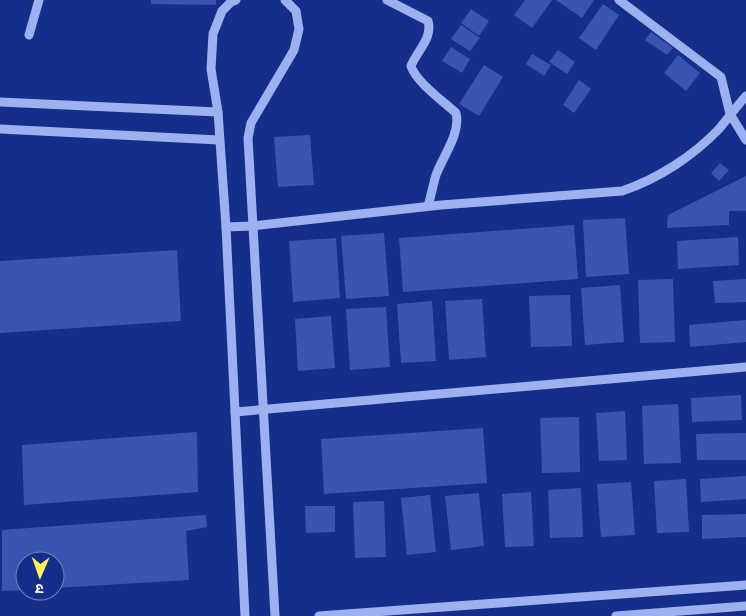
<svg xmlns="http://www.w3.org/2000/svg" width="746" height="616" viewBox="0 0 746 616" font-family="Roboto,'Noto Sans Devanagari',sans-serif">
	<rect width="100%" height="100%" fill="#152e8a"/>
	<g fill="#3954b2">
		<polygon points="151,0 216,0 216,5 151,4"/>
		<polygon points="525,0 552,0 532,28 514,15"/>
		<polygon points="556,0 594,0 582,18"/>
		<polygon points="603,4 619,15 596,50 579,38"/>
		<polygon points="471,9 489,21 479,36 461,23"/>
		<polygon points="461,25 480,38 470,51 451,39"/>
		<polygon points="651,32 673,48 667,55 645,40"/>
		<polygon points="451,47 470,59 462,73 442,61"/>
		<polygon points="558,50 575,62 567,74 549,62"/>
		<polygon points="532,54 551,65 544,76 526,64"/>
		<polygon points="678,55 700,73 686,91 664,73"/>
		<polygon points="484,65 503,77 479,116 459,104"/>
		<polygon points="579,80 591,89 574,113 563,105"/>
		<polygon points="310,135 314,185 278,187 274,137"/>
		<polygon points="720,163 729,170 719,181 711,173"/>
		<polygon points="746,176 746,211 729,211 729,225 667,228 668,215"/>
		<polygon points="625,218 629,274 586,277 583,220"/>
		<polygon points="574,225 578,279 403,292 399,238"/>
		<polygon points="384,233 389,296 346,299 341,236"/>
		<polygon points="738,237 739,265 678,269 677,241"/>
		<polygon points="336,238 340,298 293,302 289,241"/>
		<polygon points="177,250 181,321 0,333 0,261"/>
		<polygon points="673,279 675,342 640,343 638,280"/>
		<polygon points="746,279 746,302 715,303 713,281"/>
		<polygon points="620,285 624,342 585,345 581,288"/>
		<polygon points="570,295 572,346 531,347 529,296"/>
		<polygon points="482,299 486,357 449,360 445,301"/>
		<polygon points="432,301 436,361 401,363 397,304"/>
		<polygon points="386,307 390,367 350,370 346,309"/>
		<polygon points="331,316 335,368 298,371 295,319"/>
		<polygon points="746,320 746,342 690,347 689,325"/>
		<polygon points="741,395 742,420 692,422 691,398"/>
		<polygon points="678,404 681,463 644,464 642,406"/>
		<polygon points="625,411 627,460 599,461 596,413"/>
		<polygon points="579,417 580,472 542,473 540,418"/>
		<polygon points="483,428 487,483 324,494 321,439"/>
		<polygon points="197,432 198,492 24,505 22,445"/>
		<polygon points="746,433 746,460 697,460 696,434"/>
		<polygon points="746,476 746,499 701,502 700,479"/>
		<polygon points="686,479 689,532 657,533 654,481"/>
		<polygon points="631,482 635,535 601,537 597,484"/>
		<polygon points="581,488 583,537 550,538 548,490"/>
		<polygon points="531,492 534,546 505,547 502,494"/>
		<polygon points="479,493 484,546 451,550 445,496"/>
		<polygon points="430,495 436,552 407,555 401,498"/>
		<polygon points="384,501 386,557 355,558 353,502"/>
		<polygon points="305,506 335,506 335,532 306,533"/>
		<polygon points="746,514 746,537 702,539 702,515"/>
		<polygon points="206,515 207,527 186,531 189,580 55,588 55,561 25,561 25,590 2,591 2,530"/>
	</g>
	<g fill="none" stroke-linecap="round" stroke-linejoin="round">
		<g stroke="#9db0ef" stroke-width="9">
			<polyline points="236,0 231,2 222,11 213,34 211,69 218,112 226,227 245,616"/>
			<path d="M387 0 428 21C433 38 417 51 411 66 416 82 443 101 456 113 461 133 443 156 436 175 433 185 431 196 428 206"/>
			<polyline points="619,0 721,77 730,114 746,140"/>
			<polyline points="29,35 39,0"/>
			<polyline points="0,102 218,112"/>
			<polyline points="0,129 219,140"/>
			<path d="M226 227 252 226 441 205 622 191C658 179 693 156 719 129 728 118 737 106 746 96"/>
			<polyline points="235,412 746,367"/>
			<polyline points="275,616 248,138 251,123 294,50 299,29 296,11 285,0"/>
			<polyline points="319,616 746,585"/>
			<polyline points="616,616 746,606"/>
		</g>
	</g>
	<g transform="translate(40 576) rotate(182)"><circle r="24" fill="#152e8a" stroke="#7382b9"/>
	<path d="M0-4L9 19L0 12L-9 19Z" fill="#fff45b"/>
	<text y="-8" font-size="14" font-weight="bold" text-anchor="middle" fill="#ffffff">उ</text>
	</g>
</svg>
